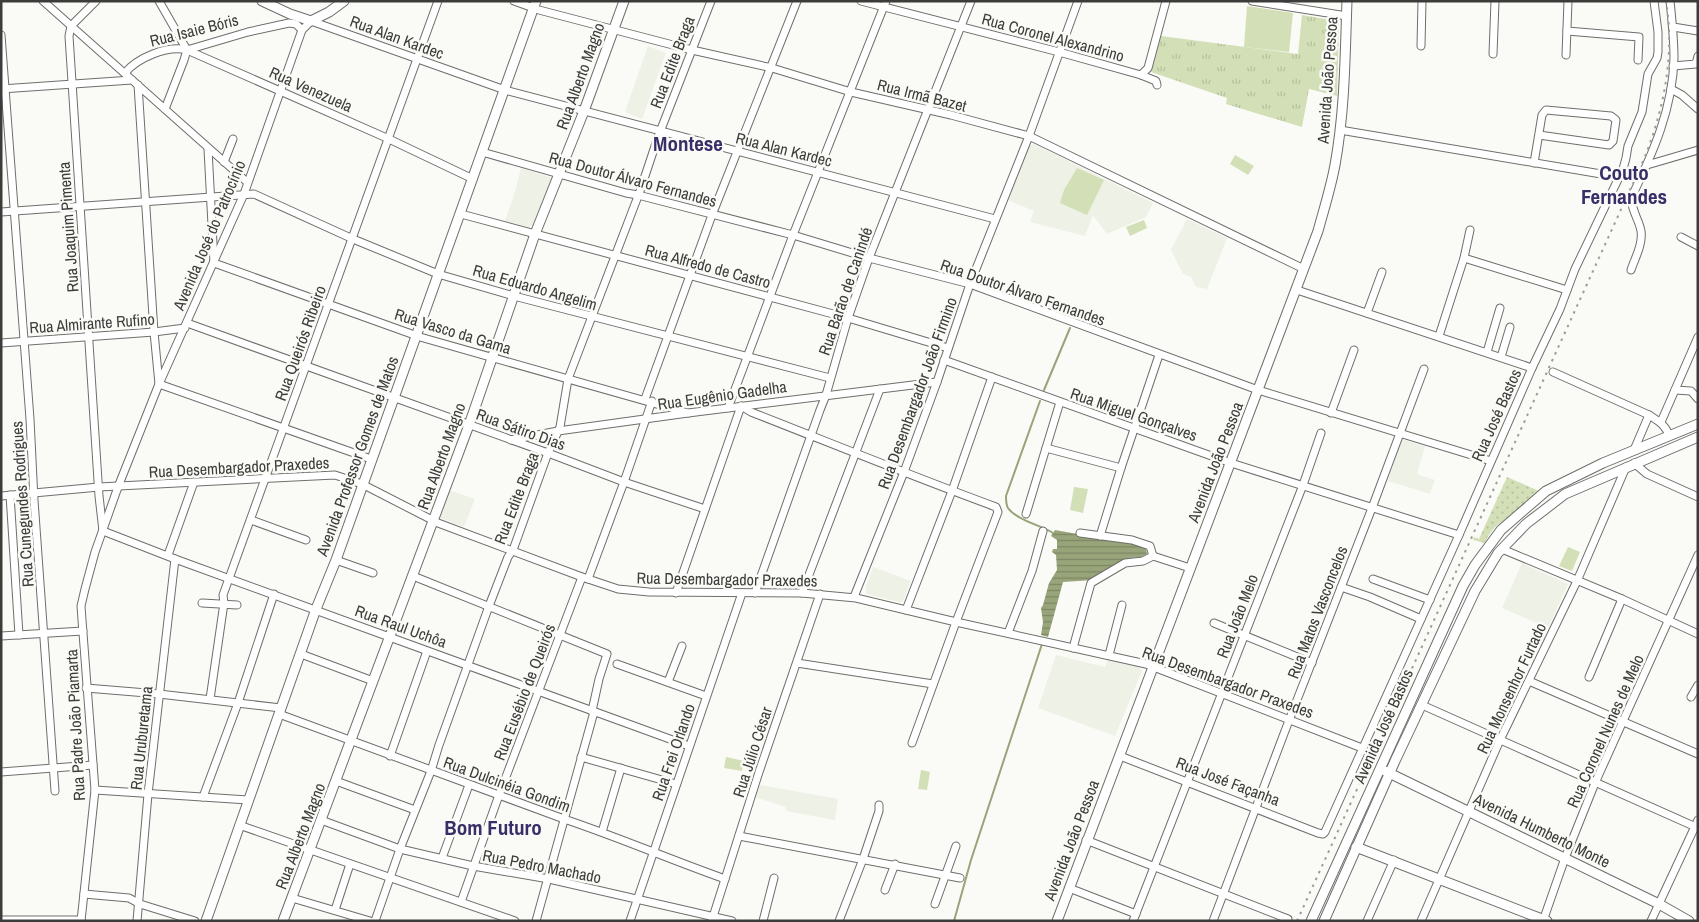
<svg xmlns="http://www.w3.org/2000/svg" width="1699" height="922" viewBox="0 0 1699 922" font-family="'Archivo Narrow',sans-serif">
	<defs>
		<pattern id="grass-tufts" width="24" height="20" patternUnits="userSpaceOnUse" patternTransform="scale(1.25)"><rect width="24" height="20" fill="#d3dfb6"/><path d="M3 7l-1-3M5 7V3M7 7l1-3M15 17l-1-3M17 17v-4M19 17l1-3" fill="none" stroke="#b6c09d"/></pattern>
		<pattern id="park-dots" width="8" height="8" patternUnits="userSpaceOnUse" patternTransform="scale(1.25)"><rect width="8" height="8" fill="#d3dfb6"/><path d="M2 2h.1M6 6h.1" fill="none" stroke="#b6c09d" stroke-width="1.8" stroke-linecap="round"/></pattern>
		<pattern id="water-rules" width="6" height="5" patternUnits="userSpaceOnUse" patternTransform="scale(1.25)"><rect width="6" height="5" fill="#98a479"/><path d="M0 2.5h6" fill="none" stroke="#7d8764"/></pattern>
	</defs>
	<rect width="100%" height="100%" fill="#fafbf7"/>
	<g fill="#eef1e6">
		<polygon points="648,46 666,53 642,119 625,112"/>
		<polygon points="1034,144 1153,203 1146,217 1107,234 1093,215 1085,236 1030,222 1034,211 1008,200 1029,146"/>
		<polygon points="521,168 552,178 533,225 529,227 505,221 514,195"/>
		<polygon points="1187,219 1227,238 1207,289 1196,287 1191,277 1183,274 1171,250"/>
		<polygon points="1401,439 1425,446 1417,474 1435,480 1430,494 1388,481"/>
		<polygon points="449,490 475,499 464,527 440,518"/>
		<polygon points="1522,563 1568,584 1548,628 1502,608"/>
		<polygon points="873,567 911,581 903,601 899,602 866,594 866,587"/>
		<polygon points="1056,655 1105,667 1108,659 1139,667 1142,671 1115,736 1038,708"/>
		<polygon points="760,785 838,799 835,820 786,811 786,807 755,797"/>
	</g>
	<polygon fill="url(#grass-tufts)" points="1302,15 1337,21 1339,23 1337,96 1309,89 1302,127 1226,104 1227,98 1151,72 1161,36 1298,54"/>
	<path fill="url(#park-dots)" d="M1507 477 1539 491 1506 520C1497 522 1488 535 1485 543L1473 540 1474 537 1479 539Z"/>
	<g fill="#d3dfb6">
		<polygon points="1247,6 1293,13 1289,52 1244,47"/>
		<polygon points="1235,155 1254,166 1248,175 1230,164"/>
		<polygon points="1077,168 1104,180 1087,215 1060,203 1064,190"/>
		<polygon points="1144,220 1147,228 1130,236 1126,227"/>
		<polygon points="1074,487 1088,489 1083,513 1070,510"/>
		<polygon points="1568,547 1580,552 1572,571 1559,566"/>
		<polygon points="726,757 744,761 742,771 724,768"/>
		<polygon points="921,770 930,772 927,790 918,789"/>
	</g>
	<polygon fill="url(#water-rules)" points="1055,530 1134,544 1146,549 1147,554 1141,557 1129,558 1093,580 1063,582 1048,637 1041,635 1043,622 1041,608 1043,605 1049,583 1057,570 1056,555 1052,552 1053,549 1057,549 1057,540 1051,536"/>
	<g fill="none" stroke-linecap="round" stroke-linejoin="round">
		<g stroke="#98a479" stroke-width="2">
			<polyline points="1044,390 1070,328"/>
			<path d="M1040 401 1006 496C1006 500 1006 505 1008 508 1015 519 1042 526 1053 533"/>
			<polyline points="954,921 971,860 1042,644"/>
		</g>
		<defs>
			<g id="minor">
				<polyline points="43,1 247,182"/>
				<polyline points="96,1 71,26 69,36 99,496 103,531 175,559 689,746"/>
				<polyline points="159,1 187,50"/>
				<polyline points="514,1 539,10 692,50 772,68 851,92 951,115 1029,136 1304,269"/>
				<polyline points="861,1 1059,52 1141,75 1148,68 1166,1"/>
				<polyline points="1252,1 1347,16"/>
				<polyline points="1673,27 1698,31"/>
				<polyline points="1567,31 1639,37 1638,60"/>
				<polyline points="1,35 30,419 34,500 55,791"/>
				<polyline points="1421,46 1422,1"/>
				<polyline points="187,50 248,32 289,23 296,24 302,30"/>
				<polyline points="1493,54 1495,1"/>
				<polyline points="1566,55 1568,1"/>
				<polyline points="1673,66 1696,64 1698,56"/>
				<path d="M125 73C137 58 167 45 187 50L389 139 473 179"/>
				<polyline points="1141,75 1156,81 1157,85"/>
				<polyline points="138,85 154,332 159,384 371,459"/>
				<polyline points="1,89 132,80"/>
				<polyline points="1671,89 1682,95 1698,109"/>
				<polyline points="165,109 184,60 187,50"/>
				<polyline points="1340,130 1619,177"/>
				<polyline points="208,149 214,263 420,337 688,413"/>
				<polyline points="482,152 626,193 638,195 793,235 869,258 970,284 1258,390 1491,461"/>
				<polyline points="224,162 233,139"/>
				<polyline points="1534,163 1542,115 1546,110 1611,116 1616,120 1613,141 1609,145 1539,135"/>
				<polyline points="1647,165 1698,150"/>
				<polyline points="1,212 254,194 353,239 438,274 514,296 830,378"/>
				<polyline points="461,214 848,318 948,348"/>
				<polyline points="1681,237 1698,246"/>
				<polyline points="1464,258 1567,290"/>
				<path d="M1631 270C1635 258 1643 244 1641 231 1639 219 1630 209 1632 196 1653 153 1673 108 1674 58 1674 39 1672 20 1670 1"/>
				<polyline points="1297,290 1532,368"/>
				<polyline points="1367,313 1382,272"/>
				<polyline points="187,323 548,453 624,482 705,509"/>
				<polyline points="1439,336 1464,258 1470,230"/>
				<polyline points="1,343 154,332 185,328"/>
				<polyline points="1487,352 1500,308"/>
				<polyline points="1501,357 1510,327"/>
				<polyline points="944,360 1231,463 1459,535"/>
				<path d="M1553 372 1649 415C1658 421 1666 425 1669 436"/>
				<polyline points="1675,390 1691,391 1698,399"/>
				<polyline points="645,399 712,215 797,1"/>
				<path d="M741 406 751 412C833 444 914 477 996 507L998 512 956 622 912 743"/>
				<polyline points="728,408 793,235 886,1"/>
				<polyline points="1331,413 1354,350"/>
				<polyline points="1661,422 1698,337"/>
				<polyline points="511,440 558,431 688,413 937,382"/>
				<polyline points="1046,448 1121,468"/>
				<polyline points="1634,450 1649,415"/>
				<polyline points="1634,463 1647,474 1698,497"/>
				<polyline points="10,495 19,635"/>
				<polyline points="1,496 99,487 335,475 362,484 438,523 582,577 618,589 649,592 802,593 856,598 956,622 1146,664 1362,748"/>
				<polyline points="1026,514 1060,402"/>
				<polyline points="251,520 306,540"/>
				<polyline points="1080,533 1132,540 1150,546 1153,556 1190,568"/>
				<polyline points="1100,536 1121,468 1159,355"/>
				<polyline points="1502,549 1622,599 1698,634"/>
				<polyline points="168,555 194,482"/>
				<polyline points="336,560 373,573"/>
				<polyline points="413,576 607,654 599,679 592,711"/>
				<polyline points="588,579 624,482 652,401"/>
				<polyline points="1373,579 1430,600"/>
				<polyline points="1341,587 1370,597 1421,619"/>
				<polyline points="676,593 741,406"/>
				<polyline points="755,593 820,410 826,395 848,318 869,258 971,1"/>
				<polyline points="802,593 880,389"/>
				<polyline points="854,597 904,472 937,382 970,284 1029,136 1078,1"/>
				<polyline points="202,603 237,605"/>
				<polyline points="906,610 952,491 992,377"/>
				<polyline points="1214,623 1312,663"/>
				<polyline points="1008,633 1032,571 1043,531"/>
				<polyline points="1,636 83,631"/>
				<polyline points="1073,648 1091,583 1125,563 1143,561 1153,556"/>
				<polyline points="301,654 373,681"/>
				<polyline points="1109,655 1122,605"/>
				<polyline points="797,663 933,684"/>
				<polyline points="617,664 706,696"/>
				<polyline points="1589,677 1622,599"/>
				<polyline points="1529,681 1698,754"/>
				<polyline points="668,682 682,646"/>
				<polyline points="86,688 159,694 281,708"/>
				<polyline points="1691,697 1698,685"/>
				<polyline points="210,699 224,603 223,595 438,1"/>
				<polyline points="1422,705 1698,828"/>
				<path d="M279 714 564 819C618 837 671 860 725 879"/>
				<polyline points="390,756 427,651"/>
				<polyline points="1120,756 1318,833 1323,834 1325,832 1459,535 1532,368 1560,309 1575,269 1623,169 1626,158 1628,146 1642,112 1648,74 1657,58 1658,52 1658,32 1654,1"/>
				<polyline points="581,757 676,784"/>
				<polyline points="1,772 93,765"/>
				<polyline points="336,781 415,810"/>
				<polyline points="95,790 248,800"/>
				<polyline points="203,797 238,703 274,594"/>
				<polyline points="321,820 400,849 473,866 549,879 732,921"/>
				<polyline points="239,825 515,921"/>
				<polyline points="602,832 621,768"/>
				<polyline points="739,836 960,878"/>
				<polyline points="1086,840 1288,919 1288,921"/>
				<polyline points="442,858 469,785"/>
				<polyline points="1069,888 1136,914"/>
				<polyline points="885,890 895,864"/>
				<polyline points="84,894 129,898 140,904 195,921"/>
				<polyline points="292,898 370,921"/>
				<polyline points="461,902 499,795 582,577"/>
				<polyline points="935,904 956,846"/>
				<polyline points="335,910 350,864"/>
				<polyline points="1,920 81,920"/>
				<polyline points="712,920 759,772 820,594"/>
				<polyline points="81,921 95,790 82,620 81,606 85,589 95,552 118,487 159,384 244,194 302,30 311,21 505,90 995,219"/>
				<polyline points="137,921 148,794 175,559"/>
				<polyline points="375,921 400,849 431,771 439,745 489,606 508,557 513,550 548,453 560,427 568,379 640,191 658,137 711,1"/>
				<polyline points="536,921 594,712"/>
				<polyline points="630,921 742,593"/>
				<polyline points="763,921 774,878"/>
				<polyline points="839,921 863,859 879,811 879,805"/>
				<polyline points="1133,921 1303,485 1321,433"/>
				<polyline points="1213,921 1288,723 1372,508 1424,369"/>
				<polyline points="1367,921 1394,860"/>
				<polyline points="1421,921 1500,740 1577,581 1626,467"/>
				<polyline points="1543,921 1565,858 1595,783 1698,555"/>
				<polyline points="1651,921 1698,820"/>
			</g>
			<g id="major">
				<polyline points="262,1 290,14 311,21 329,12 344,1"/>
				<polyline points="1385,771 1659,904 1689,921"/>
				<polyline points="1356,847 1547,921"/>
				<polyline points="206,921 316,609 336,560 536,1"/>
				<polyline points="283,921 469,425 535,234 584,111 624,1"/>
				<path d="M1057 921 1318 231C1324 209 1331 187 1335 165 1345 110 1345 56 1347 1"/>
				<polyline points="1311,921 1463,586 1475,565 1501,530 1546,491 1603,463 1698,424"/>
				<polyline points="1324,921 1395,761 1475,591 1498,553 1526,524 1565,494 1698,437"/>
			</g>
		</defs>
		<use href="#minor" stroke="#6e6f6c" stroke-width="9"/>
		<use href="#major" stroke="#6e6f6c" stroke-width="11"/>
		<use href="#minor" stroke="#fff" stroke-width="7"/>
		<use href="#major" stroke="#fff" stroke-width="9"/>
		<path stroke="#9c9d9a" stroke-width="2" stroke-dasharray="2.5 5" stroke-linecap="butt" d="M1297 921 1644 159C1664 109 1675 55 1666 1"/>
	</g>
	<g text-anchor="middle" stroke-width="5" stroke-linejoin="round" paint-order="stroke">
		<g font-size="16" fill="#3c3c3a" stroke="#fafbf7">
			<text transform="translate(194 30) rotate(-14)" y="6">Rua Isaie Bóris</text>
			<text transform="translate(397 37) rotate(20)" y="6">Rua Alan Kardec</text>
			<text transform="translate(1053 37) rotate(15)" y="6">Rua Coronel Alexandrino</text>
			<text transform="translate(672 62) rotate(-69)" y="6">Rua Edite Braga</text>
			<text transform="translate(580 76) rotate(-70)" y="6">Rua Alberto Magno</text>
			<text transform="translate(1327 80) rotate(-86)" y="6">Avenida João Pessoa</text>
			<text transform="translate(311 89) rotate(24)" y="6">Rua Venezuela</text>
			<text transform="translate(922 95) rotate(14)" y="6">Rua Irmã Bazet</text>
			<text transform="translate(784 149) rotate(14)" y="6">Rua Alan Kardec</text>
			<text transform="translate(633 179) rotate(15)" y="6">Rua Doutor Álvaro Fernandes</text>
			<text transform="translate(68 227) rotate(-94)" y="6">Rua Joaquim Pimenta</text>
			<text transform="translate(209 235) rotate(-67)" y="6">Avenida José do Patrocínio</text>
			<text transform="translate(708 266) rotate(15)" y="6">Rua Alfredo de Castro</text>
			<text transform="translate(535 287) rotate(16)" y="6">Rua Eduardo Angelim</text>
			<text transform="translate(845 291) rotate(-71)" y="6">Rua Barão de Canindé</text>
			<text transform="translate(1023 292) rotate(19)" y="6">Rua Doutor Álvaro Fernandes</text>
			<text transform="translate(92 323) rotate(-4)" y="6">Rua Almirante Rufino</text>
			<text transform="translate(453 331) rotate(17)" y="6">Rua Vasco da Gama</text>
			<text transform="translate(300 343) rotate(-70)" y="6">Rua Queirós Ribeiro</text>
			<text transform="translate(917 393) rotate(-70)" y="6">Rua Desembargador João Firmino</text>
			<text transform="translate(722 395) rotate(-8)" y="6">Rua Eugênio Gadelha</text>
			<text transform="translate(1134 414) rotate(19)" y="6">Rua Miguel Gonçalves</text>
			<text transform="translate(1496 415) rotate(-66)" y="6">Rua José Bastos</text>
			<text transform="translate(521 429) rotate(20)" y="6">Rua Sátiro Dias</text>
			<text transform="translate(357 456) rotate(-70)" y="6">Avenida Professor Gomes de Matos</text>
			<text transform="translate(441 456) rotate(-70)" y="6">Rua Alberto Magno</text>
			<text transform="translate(1215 462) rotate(-69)" y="6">Avenida João Pessoa</text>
			<text transform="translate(239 467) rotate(-3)" y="6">Rua Desembargador Praxedes</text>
			<text transform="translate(516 498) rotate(-69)" y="6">Rua Edite Braga</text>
			<text transform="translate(22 504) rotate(-94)" y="6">Rua Cunegundes Rodrigues</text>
			<text transform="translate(727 579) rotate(1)" y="6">Rua Desembargador Praxedes</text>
			<text transform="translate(1317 612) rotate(-69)" y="6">Rua Matos Vasconcelos</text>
			<text transform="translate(1237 616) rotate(-69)" y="6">Rua João Melo</text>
			<text transform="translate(401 626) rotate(20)" y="6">Rua Raul Uchôa</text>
			<text transform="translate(1228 682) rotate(20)" y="6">Rua Desembargador Praxedes</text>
			<text transform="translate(1511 688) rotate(-65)" y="6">Rua Monsenhor Furtado</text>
			<text transform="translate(524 692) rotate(-69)" y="6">Rua Eusébio de Queirós</text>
			<text transform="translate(75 725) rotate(-93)" y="6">Rua Padre João Piamarta</text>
			<text transform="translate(1383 726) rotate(-66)" y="6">Avenida José Bastos</text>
			<text transform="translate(1605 731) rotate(-66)" y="6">Rua Coronel Nunes de Melo</text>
			<text transform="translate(141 738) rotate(-84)" y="6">Rua Uruburetama</text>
			<text transform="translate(673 752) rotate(-71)" y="6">Rua Frei Orlando</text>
			<text transform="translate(752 752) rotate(-72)" y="6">Rua Júlio César</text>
			<text transform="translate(1228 781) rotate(21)" y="6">Rua José Façanha</text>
			<text transform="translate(507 784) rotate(20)" y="6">Rua Dulcinéia Gondim</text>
			<text transform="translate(1542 830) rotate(26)" y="6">Avenida Humberto Monte</text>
			<text transform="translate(300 836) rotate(-69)" y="6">Rua Alberto Magno</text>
			<text transform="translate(1071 840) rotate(-69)" y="6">Avenida João Pessoa</text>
			<text transform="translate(542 866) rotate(11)" y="6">Rua Pedro Machado</text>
		</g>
		<g font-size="21" font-weight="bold" fill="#3a2e69" stroke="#fafbf7">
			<text x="688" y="151">Montese</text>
			<text x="1624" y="180">Couto<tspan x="1624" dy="24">Fernandes</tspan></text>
			<text x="493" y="835">Bom Futuro</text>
		</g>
	</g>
	<rect width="1699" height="922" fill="none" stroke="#3c3c3a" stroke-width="5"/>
</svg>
